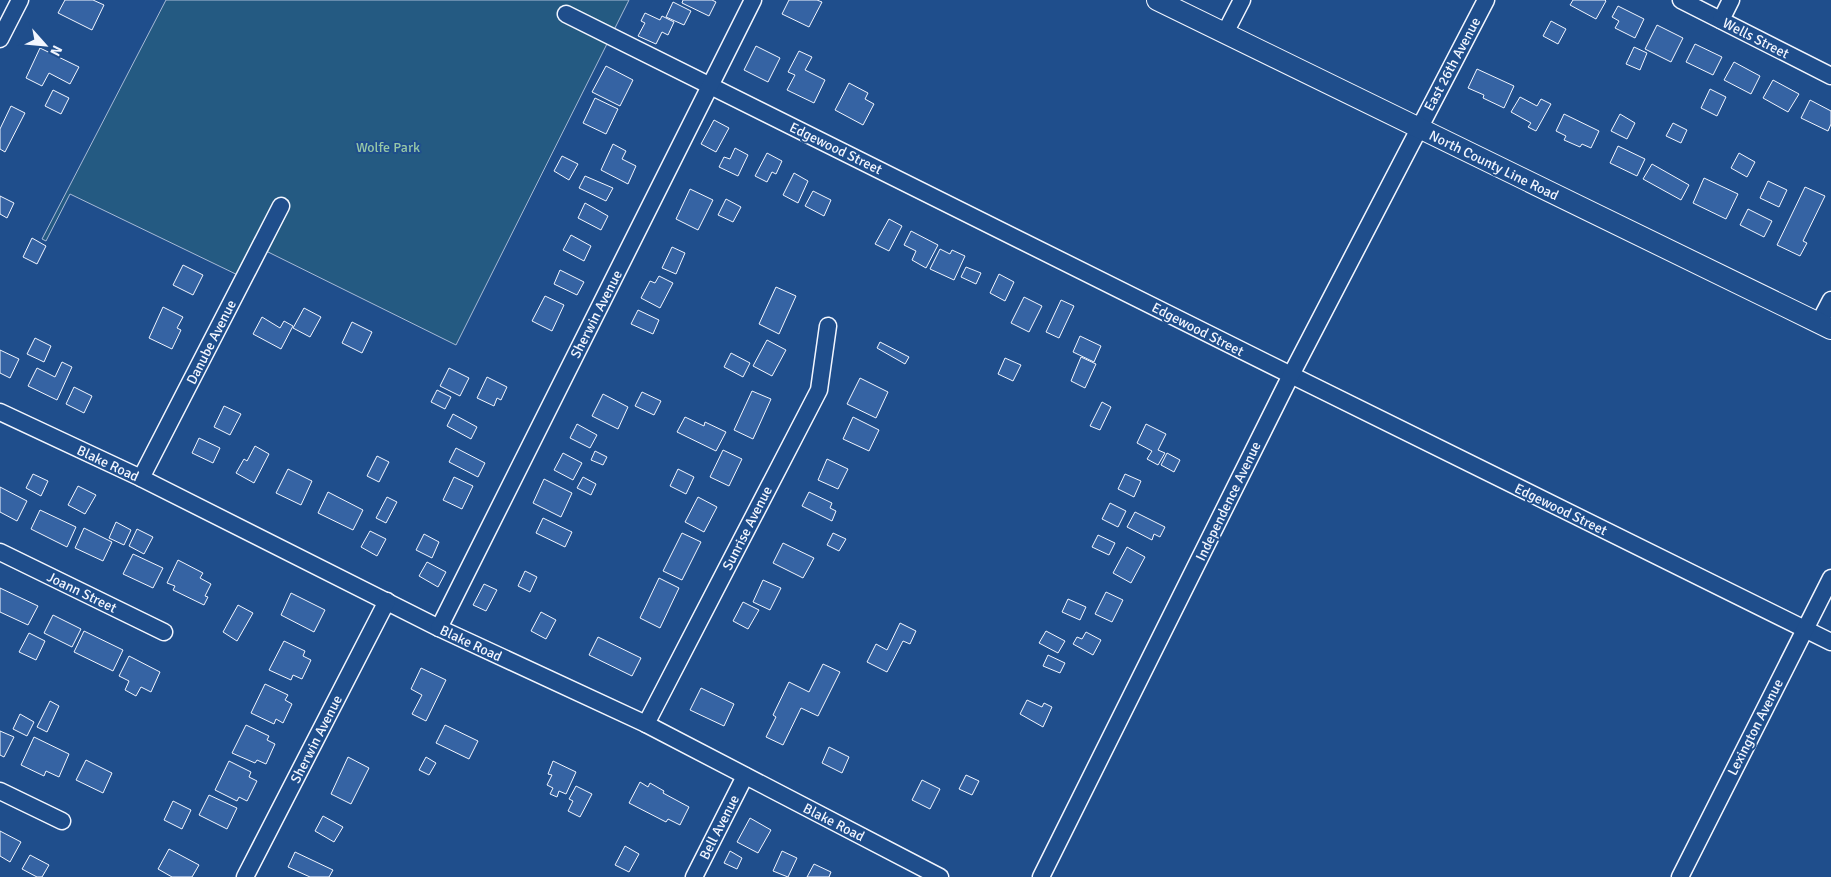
<svg xmlns="http://www.w3.org/2000/svg" width="1831" height="877" viewBox="0 0 1831 877" font-family="Signika,sans-serif">
	<rect width="100%" height="100%" fill="#1f4e8c"/>
	<polygon fill="#245a82" stroke="#a8bbd7" points="166,0 629,0 456,345 260,248 244,278 70,194 46,241 42,239"/>
	<g fill="#3563a3" stroke="#f2f6ff">
		<polygon points="65,0 93,0 104,5 92,30 58,13"/>
		<polygon points="683,0 712,0 716,2 709,16 682,3"/>
		<polygon points="789,0 817,0 822,2 809,27 782,14"/>
		<polygon points="1573,0 1605,0 1606,1 1596,19 1570,5"/>
		<polygon points="673,2 691,11 684,25 666,17"/>
		<polygon points="1618,6 1644,19 1635,38 1615,28 1619,21 1612,17"/>
		<polygon points="645,13 660,20 662,16 674,22 668,35 662,32 656,44 638,36 645,23 641,21"/>
		<polygon points="1551,21 1566,29 1558,44 1543,36"/>
		<polygon points="1657,25 1683,38 1671,62 1645,49"/>
		<polygon points="1695,44 1722,57 1713,75 1686,62"/>
		<polygon points="756,46 780,58 768,82 744,70"/>
		<polygon points="1634,47 1647,53 1640,70 1626,64"/>
		<polygon points="40,48 79,67 70,84 49,73 42,86 26,78"/>
		<polygon points="799,51 812,57 805,70 825,80 814,103 787,90 795,75 788,72"/>
		<polygon points="1734,62 1760,76 1751,94 1724,80"/>
		<polygon points="606,66 633,80 620,106 592,92"/>
		<polygon points="1477,69 1514,86 1504,108 1483,98 1484,95 1468,88"/>
		<polygon points="1773,80 1799,94 1788,112 1763,98"/>
		<polygon points="849,83 868,93 865,99 874,104 863,125 835,110"/>
		<polygon points="1710,89 1726,97 1717,116 1701,108"/>
		<polygon points="53,90 69,98 61,114 45,106"/>
		<polygon points="1520,97 1537,106 1541,99 1551,104 1536,131 1528,127 1531,123 1511,112"/>
		<polygon points="595,98 618,109 606,134 583,123"/>
		<polygon points="1810,100 1831,111 1831,124 1828,131 1801,118"/>
		<polygon points="11,106 25,113 5,152 0,149 0,129"/>
		<polygon points="1564,114 1599,131 1591,148 1582,144 1580,147 1564,140 1566,136 1556,131"/>
		<polygon points="1620,114 1635,123 1627,139 1611,131"/>
		<polygon points="714,120 729,128 716,152 701,144"/>
		<polygon points="1673,123 1687,130 1681,143 1666,136"/>
		<polygon points="613,144 626,151 622,159 636,166 628,184 601,170"/>
		<polygon points="1618,146 1645,159 1637,176 1610,163"/>
		<polygon points="735,148 748,155 738,176 719,167 724,157 730,159"/>
		<polygon points="767,153 782,161 776,174 772,172 767,182 755,176"/>
		<polygon points="1739,153 1755,162 1747,177 1731,168"/>
		<polygon points="562,156 578,164 569,180 554,171"/>
		<polygon points="1652,164 1689,185 1681,200 1643,179"/>
		<polygon points="794,173 808,181 798,203 783,195"/>
		<polygon points="585,176 613,188 606,201 579,188"/>
		<polygon points="1704,178 1738,194 1726,219 1693,203"/>
		<polygon points="1768,181 1787,190 1779,207 1760,198"/>
		<polygon points="1805,187 1825,196 1803,241 1807,243 1800,256 1777,245"/>
		<polygon points="690,189 713,200 698,230 676,219"/>
		<polygon points="813,191 831,200 824,216 805,206"/>
		<polygon points="0,196 14,203 7,218 0,214"/>
		<polygon points="726,199 741,207 733,222 718,215"/>
		<polygon points="585,203 608,216 601,230 578,218"/>
		<polygon points="1748,209 1772,221 1764,237 1740,225"/>
		<polygon points="889,219 902,226 889,251 875,244"/>
		<polygon points="911,231 938,245 926,268 912,260 916,251 904,245"/>
		<polygon points="571,235 591,246 584,261 563,250"/>
		<polygon points="32,238 46,246 37,264 23,257"/>
		<polygon points="672,247 685,253 676,274 662,268"/>
		<polygon points="940,249 950,254 952,250 965,256 954,280 930,269"/>
		<polygon points="183,265 203,275 193,295 173,285"/>
		<polygon points="966,267 981,273 976,284 961,277"/>
		<polygon points="560,270 584,282 577,295 554,284"/>
		<polygon points="999,274 1014,282 1005,301 990,293"/>
		<polygon points="659,276 673,283 660,308 641,298 650,281 655,283"/>
		<polygon points="776,287 796,296 779,334 759,324"/>
		<polygon points="545,296 564,305 552,331 532,321"/>
		<polygon points="1024,297 1042,306 1029,332 1011,323"/>
		<polygon points="1061,300 1074,306 1059,338 1046,332"/>
		<polygon points="163,307 183,317 177,328 181,330 172,349 149,338"/>
		<polygon points="304,308 321,317 310,337 293,328"/>
		<polygon points="638,310 659,320 653,334 631,324"/>
		<polygon points="262,317 280,328 284,321 293,326 281,349 253,334"/>
		<polygon points="352,322 372,332 362,353 342,343"/>
		<polygon points="1080,336 1101,346 1094,362 1073,352"/>
		<polygon points="35,338 51,346 44,362 27,354"/>
		<polygon points="767,340 786,350 772,376 753,366"/>
		<polygon points="880,342 909,357 905,364 877,348"/>
		<polygon points="0,350 19,359 10,378 0,373"/>
		<polygon points="731,353 750,363 743,377 724,367"/>
		<polygon points="1081,357 1096,364 1085,388 1071,381"/>
		<polygon points="1005,358 1021,365 1013,381 998,374"/>
		<polygon points="62,362 72,367 57,400 28,386 37,368 55,377"/>
		<polygon points="449,368 469,378 460,396 440,386"/>
		<polygon points="487,377 507,387 501,400 497,398 494,406 477,398"/>
		<polygon points="860,378 888,392 876,418 847,404"/>
		<polygon points="74,387 92,396 84,413 66,404"/>
		<polygon points="437,390 451,397 445,409 431,402"/>
		<polygon points="752,391 771,399 753,439 734,430"/>
		<polygon points="642,392 661,401 654,415 635,406"/>
		<polygon points="603,394 628,407 618,429 592,416"/>
		<polygon points="1102,402 1111,407 1100,430 1090,426"/>
		<polygon points="224,406 241,414 230,435 214,427"/>
		<polygon points="453,414 477,427 471,439 447,426"/>
		<polygon points="685,417 704,426 705,422 726,432 716,451 677,432"/>
		<polygon points="853,417 879,430 869,451 843,439"/>
		<polygon points="577,424 597,435 590,448 570,438"/>
		<polygon points="1146,424 1166,434 1158,450 1165,453 1158,465 1147,459 1152,451 1137,443"/>
		<polygon points="199,438 220,448 213,463 192,453"/>
		<polygon points="255,446 269,454 254,483 236,473 244,459 247,461"/>
		<polygon points="456,448 485,463 478,477 449,462"/>
		<polygon points="723,450 742,459 729,486 710,477"/>
		<polygon points="595,451 607,457 603,465 591,460"/>
		<polygon points="563,453 582,463 573,480 554,470"/>
		<polygon points="1167,453 1180,460 1174,472 1161,465"/>
		<polygon points="377,456 389,462 379,482 367,476"/>
		<polygon points="827,459 848,469 838,489 818,480"/>
		<polygon points="288,469 312,481 301,505 276,493"/>
		<polygon points="678,469 694,477 686,494 670,486"/>
		<polygon points="33,474 48,481 41,496 26,488"/>
		<polygon points="1125,474 1141,481 1134,497 1118,489"/>
		<polygon points="454,477 473,486 462,509 443,500"/>
		<polygon points="583,477 596,484 591,495 577,488"/>
		<polygon points="544,479 572,493 561,517 533,503"/>
		<polygon points="78,486 96,495 85,514 68,505"/>
		<polygon points="0,487 27,501 17,521 0,512"/>
		<polygon points="328,492 363,510 353,530 318,513"/>
		<polygon points="809,492 832,503 830,508 836,511 832,521 802,506"/>
		<polygon points="387,497 397,502 386,523 376,518"/>
		<polygon points="698,497 717,507 704,532 685,522"/>
		<polygon points="1110,503 1126,511 1118,527 1102,519"/>
		<polygon points="40,510 76,527 67,547 31,529"/>
		<polygon points="1135,512 1165,527 1160,537 1154,534 1152,540 1127,527"/>
		<polygon points="543,518 572,532 565,547 536,533"/>
		<polygon points="116,522 131,530 124,545 109,538"/>
		<polygon points="84,528 112,542 103,561 75,548"/>
		<polygon points="137,529 153,537 144,554 129,546"/>
		<polygon points="370,531 386,539 377,556 361,547"/>
		<polygon points="682,533 701,542 682,580 663,571"/>
		<polygon points="833,533 846,539 839,551 827,545"/>
		<polygon points="424,534 439,542 432,558 416,550"/>
		<polygon points="1098,535 1115,543 1109,555 1092,547"/>
		<polygon points="783,543 814,558 803,578 773,563"/>
		<polygon points="1127,547 1145,557 1131,583 1113,573"/>
		<polygon points="133,554 163,568 153,588 123,574"/>
		<polygon points="178,560 203,573 200,578 211,584 205,596 208,597 204,605 173,590 175,586 167,583"/>
		<polygon points="427,562 446,572 438,587 419,576"/>
		<polygon points="525,571 537,577 530,592 518,586"/>
		<polygon points="659,578 679,588 660,628 640,618"/>
		<polygon points="763,580 781,588 770,610 753,602"/>
		<polygon points="484,584 497,590 486,611 473,605"/>
		<polygon points="0,588 38,606 28,625 0,612"/>
		<polygon points="1106,592 1123,600 1112,622 1095,614"/>
		<polygon points="291,593 325,610 314,632 281,615"/>
		<polygon points="1068,599 1086,607 1080,620 1062,612"/>
		<polygon points="743,602 759,610 748,629 733,621"/>
		<polygon points="238,605 253,613 237,641 223,632"/>
		<polygon points="541,612 556,620 546,639 531,631"/>
		<polygon points="53,615 81,629 72,647 44,633"/>
		<polygon points="900,623 916,631 910,644 903,641 887,672 867,662 876,644 887,650"/>
		<polygon points="84,631 123,650 113,671 74,652"/>
		<polygon points="1046,631 1065,641 1058,653 1039,643"/>
		<polygon points="1086,632 1101,640 1093,655 1073,644 1077,637 1082,639"/>
		<polygon points="29,633 45,641 36,660 19,652"/>
		<polygon points="598,637 641,658 632,676 589,655"/>
		<polygon points="284,641 305,651 303,656 311,660 302,679 293,675 291,680 269,670"/>
		<polygon points="1048,655 1065,663 1060,673 1043,666"/>
		<polygon points="129,656 160,672 151,692 141,687 136,696 125,690 129,681 119,676"/>
		<polygon points="823,664 840,672 818,716 801,708 783,745 766,737 776,717 773,715 789,682 809,692"/>
		<polygon points="421,668 446,680 426,721 412,714 422,695 411,689"/>
		<polygon points="265,684 288,695 285,700 292,704 283,723 276,719 274,724 251,713"/>
		<polygon points="701,688 734,704 724,726 690,710"/>
		<polygon points="1027,700 1042,707 1044,703 1052,707 1043,727 1020,714"/>
		<polygon points="50,701 59,706 47,732 37,727"/>
		<polygon points="20,714 34,722 27,736 13,729"/>
		<polygon points="246,725 269,736 267,740 275,744 266,764 257,760 255,763 232,753"/>
		<polygon points="445,725 478,741 469,759 436,743"/>
		<polygon points="0,731 14,737 4,757 0,755"/>
		<polygon points="34,737 69,754 59,777 46,771 44,776 21,765"/>
		<polygon points="829,747 849,757 842,773 822,763"/>
		<polygon points="348,757 369,768 351,804 331,794"/>
		<polygon points="426,757 436,763 429,775 419,770"/>
		<polygon points="86,760 112,773 103,793 76,780"/>
		<polygon points="229,761 251,772 249,777 257,781 247,801 239,797 237,801 215,790"/>
		<polygon points="553,761 576,772 566,794 559,791 557,797 550,794 553,788 547,785 552,775 548,774"/>
		<polygon points="966,775 979,781 972,795 959,789"/>
		<polygon points="922,780 940,789 930,809 912,800"/>
		<polygon points="640,782 648,787 650,783 664,791 663,793 689,807 680,825 668,819 666,822 629,803"/>
		<polygon points="576,786 592,794 580,817 568,811 573,801 569,799"/>
		<polygon points="209,795 237,808 227,829 199,815"/>
		<polygon points="173,801 191,810 182,829 164,820"/>
		<polygon points="323,816 343,827 334,842 315,831"/>
		<polygon points="750,818 771,830 758,853 737,842"/>
		<polygon points="0,831 21,842 10,862 0,856"/>
		<polygon points="625,846 639,854 629,872 615,865"/>
		<polygon points="169,849 199,865 192,877 172,877 158,869"/>
		<polygon points="730,851 742,858 737,869 724,863"/>
		<polygon points="782,851 797,858 788,877 773,871"/>
		<polygon points="295,852 333,870 329,877 310,877 288,867"/>
		<polygon points="30,855 49,865 42,877 37,877 22,869"/>
		<polygon points="814,864 831,872 829,877 807,877"/>
	</g>
	<g fill="none" stroke-linecap="round" stroke-linejoin="round">
		<defs>
			<g id="minor">
				<polyline points="1681,0 1831,76"/>
				<polyline points="566,14 1291,375 1831,642"/>
				<polyline points="1721,20 1731,0"/>
				<polyline points="1225,33 1242,0"/>
				<polyline points="0,39 20,0"/>
				<polyline points="1819,323 1831,300"/>
				<polyline points="0,412 141,478 439,628 646,724 940,877"/>
				<polyline points="141,478 281,206"/>
				<polyline points="0,552 164,632"/>
				<polyline points="439,628 753,0"/>
				<polyline points="646,724 819,390 828,326"/>
				<polyline points="0,791 62,821"/>
				<polyline points="245,877 387,601"/>
				<polyline points="694,877 745,776"/>
				<polyline points="1041,877 1291,375 1486,0"/>
				<polyline points="1680,877 1831,578"/>
			</g>
			<polyline id="major" points="1157,0 1831,329"/>
		</defs>
		<use href="#minor" stroke="#f2f6ff" stroke-width="19"/>
		<use href="#major" stroke="#f2f6ff" stroke-width="22"/>
		<use href="#minor" stroke="#1f4e8c" stroke-width="16"/>
		<use href="#major" stroke="#1f4e8c" stroke-width="20"/>
	</g>
	<g text-anchor="middle" stroke-width="4" stroke-linejoin="round" paint-order="stroke">
		<g font-size="14" fill="#f2f6ff" stroke="#1f4e8c">
			<text transform="translate(1756 38) rotate(27)" y="5">Wells Street</text>
			<text transform="translate(1452 64) rotate(-62)" y="5">East 26th Avenue</text>
			<text transform="translate(836 148) rotate(26)" y="5">Edgewood Street</text>
			<text transform="translate(1494 165) rotate(26)" y="5">North County Line Road</text>
			<text transform="translate(596 314) rotate(-63)" y="5">Sherwin Avenue</text>
			<text transform="translate(1198 329) rotate(27)" y="5">Edgewood Street</text>
			<text transform="translate(211 342) rotate(-63)" y="5">Danube Avenue</text>
			<text transform="translate(108 463) rotate(25)" y="5">Blake Road</text>
			<text transform="translate(1228 501) rotate(-64)" y="5">Independence Avenue</text>
			<text transform="translate(1561 509) rotate(26)" y="5">Edgewood Street</text>
			<text transform="translate(747 528) rotate(-63)" y="5">Sunrise Avenue</text>
			<text transform="translate(82 592) rotate(26)" y="5">Joann Street</text>
			<text transform="translate(471 643) rotate(25)" y="5">Blake Road</text>
			<text transform="translate(1755 727) rotate(-63)" y="5">Lexington Avenue</text>
			<text transform="translate(316 739) rotate(-63)" y="5">Sherwin Avenue</text>
			<text transform="translate(834 822) rotate(27)" y="5">Blake Road</text>
			<text transform="translate(719 827) rotate(-63)" y="5">Bell Avenue</text>
		</g>
		<g font-size="14" fill="#97c8a6" stroke="#1f4e8c">
			<text x="388" y="152">Wolfe Park</text>
		</g>
	</g>
	<g transform="translate(45 45) rotate(117)" stroke="#1f4e8c" stroke-width="4" paint-order="stroke">
	<path d="M0-4L9 19L0 12L-9 19Z" fill="#f2f6ff"/>
	<text y="-8" font-size="14" font-weight="bold" text-anchor="middle" fill="#f2f6ff">N</text>
	</g>
</svg>
